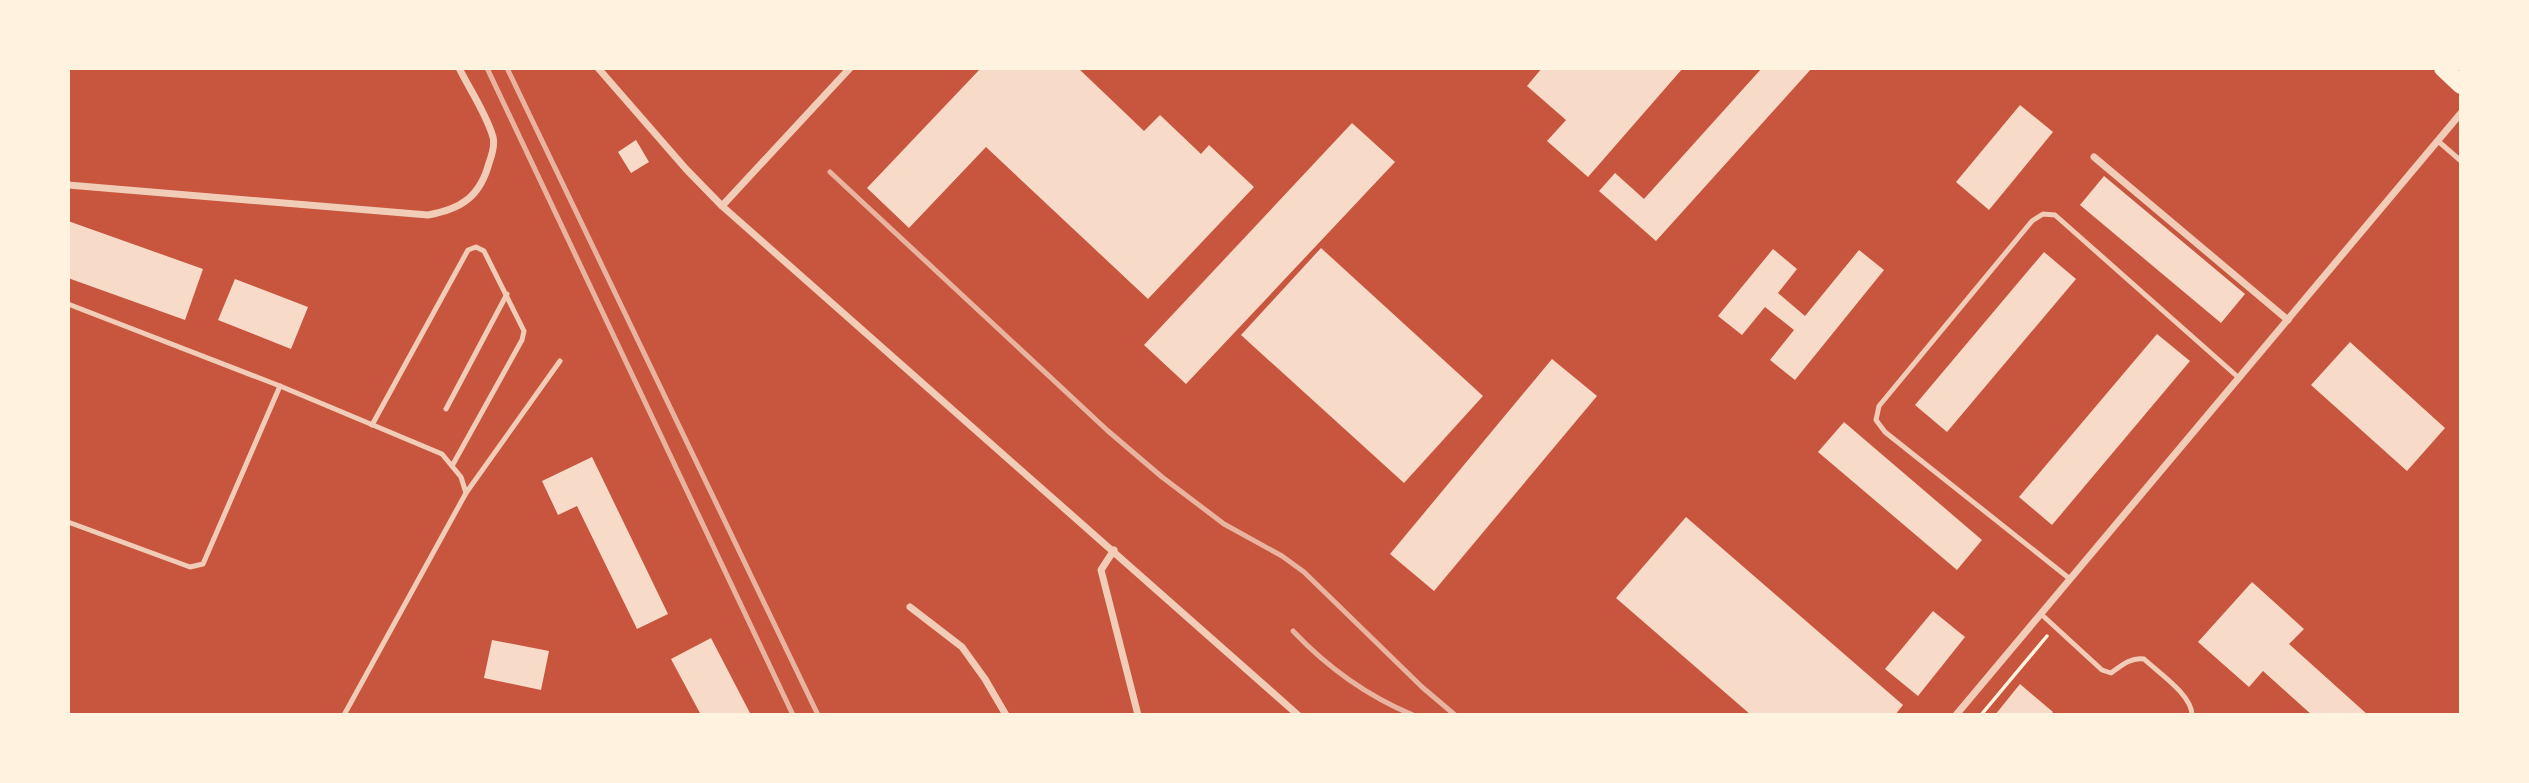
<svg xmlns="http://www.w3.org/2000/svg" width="2529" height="783" viewBox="0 0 2529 783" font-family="Roboto,sans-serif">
	<rect width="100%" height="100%" fill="#c8553d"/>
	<g fill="#f7dbc8">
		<polygon points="981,68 1078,68 1144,131 1160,115 1201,154 1209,145 1254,187 1148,299 986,147 909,228 867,188"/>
		<polygon points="1542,68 1683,68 1588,177 1547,141 1566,120 1527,86"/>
		<polygon points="1762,68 1812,68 1656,241 1599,191 1615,173 1644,199"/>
		<polygon points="2020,105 2053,132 1989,210 1956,182"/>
		<polygon points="1352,123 1395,162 1186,384 1144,345"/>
		<polygon points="636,140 649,162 631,173 618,152"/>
		<polygon points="2104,176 2245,294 2221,323 2080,205"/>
		<polygon points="68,221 203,269 185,320 68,278"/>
		<polygon points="1321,248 1483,396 1404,483 1241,335"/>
		<polygon points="1773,249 1797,269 1778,293 1805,316 1859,250 1884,270 1795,380 1770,360 1794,330 1765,307 1742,335 1718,316"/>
		<polygon points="2044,252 2076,279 1947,432 1915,405"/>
		<polygon points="235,279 308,307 291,349 218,320"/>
		<polygon points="2157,334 2190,361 2052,525 2019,497"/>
		<polygon points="2350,342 2445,428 2407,471 2311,385"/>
		<polygon points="1552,359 1597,396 1434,591 1390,554"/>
		<polygon points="1844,422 1982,540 1957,570 1818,452"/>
		<polygon points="592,457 668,614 637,629 577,506 558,515 542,481"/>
		<polygon points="1686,517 1903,705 1895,715 1751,715 1616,598"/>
		<polygon points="2252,582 2304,629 2289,644 2368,715 2312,715 2263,671 2249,687 2198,642"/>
		<polygon points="1933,611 1965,637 1918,696 1885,669"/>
		<polygon points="711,638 751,715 701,715 671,659"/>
		<polygon points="492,640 549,651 541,690 484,678"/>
		<polygon points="2020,684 2053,712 2050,715 1995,715"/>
	</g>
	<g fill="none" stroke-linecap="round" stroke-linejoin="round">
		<polyline stroke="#fff3e0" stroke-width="3.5" points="1981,715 2047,636"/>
		<g stroke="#f1ccb7" stroke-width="5">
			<polyline points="2438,141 2461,161"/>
			<polyline points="68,304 280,386 442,454 461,477 466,493 344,715"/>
			<polyline points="446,409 507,294"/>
			<polyline points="372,425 468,250 476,247 484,251 524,331 522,340 452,466"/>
			<polyline points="466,493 560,361"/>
			<polyline points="68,522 190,567 203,564 280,386"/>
			<polyline points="2070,579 1885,432 1876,420 1879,406 2032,221 2043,214 2055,215 2239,378"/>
			<path d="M2041 614 2102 670 2111 673C2122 665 2131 657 2144 659 2159 673 2192 695 2192 715"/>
		</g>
		<g stroke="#f1ccb7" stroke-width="7">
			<polyline points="598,68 686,169 722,206 1298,715"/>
			<polyline points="2094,157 2288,320"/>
			<path d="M68 185 428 215C461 209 480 197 489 163 492 155 495 145 493 137 486 113 470 90 459 68"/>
			<polyline points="722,206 850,68"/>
			<polyline points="1114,550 1101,570 1138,715"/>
			<polyline points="910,607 962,647 985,679 1006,715"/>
			<polyline points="1956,715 2461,113"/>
		</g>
		<polyline stroke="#fff3e0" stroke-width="18" points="2443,68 2461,85"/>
		<g stroke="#e9b49f" stroke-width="5">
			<polyline points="487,68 793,715"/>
			<polyline points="507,68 818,715"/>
			<polyline points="830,172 1108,431 1162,477 1224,524 1282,556 1304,572 1422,687 1455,715"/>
			<path d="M1293 631C1327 667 1367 696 1413 715"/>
		</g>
	</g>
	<rect width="2529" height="783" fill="none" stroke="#fff3e0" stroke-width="140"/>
</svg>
